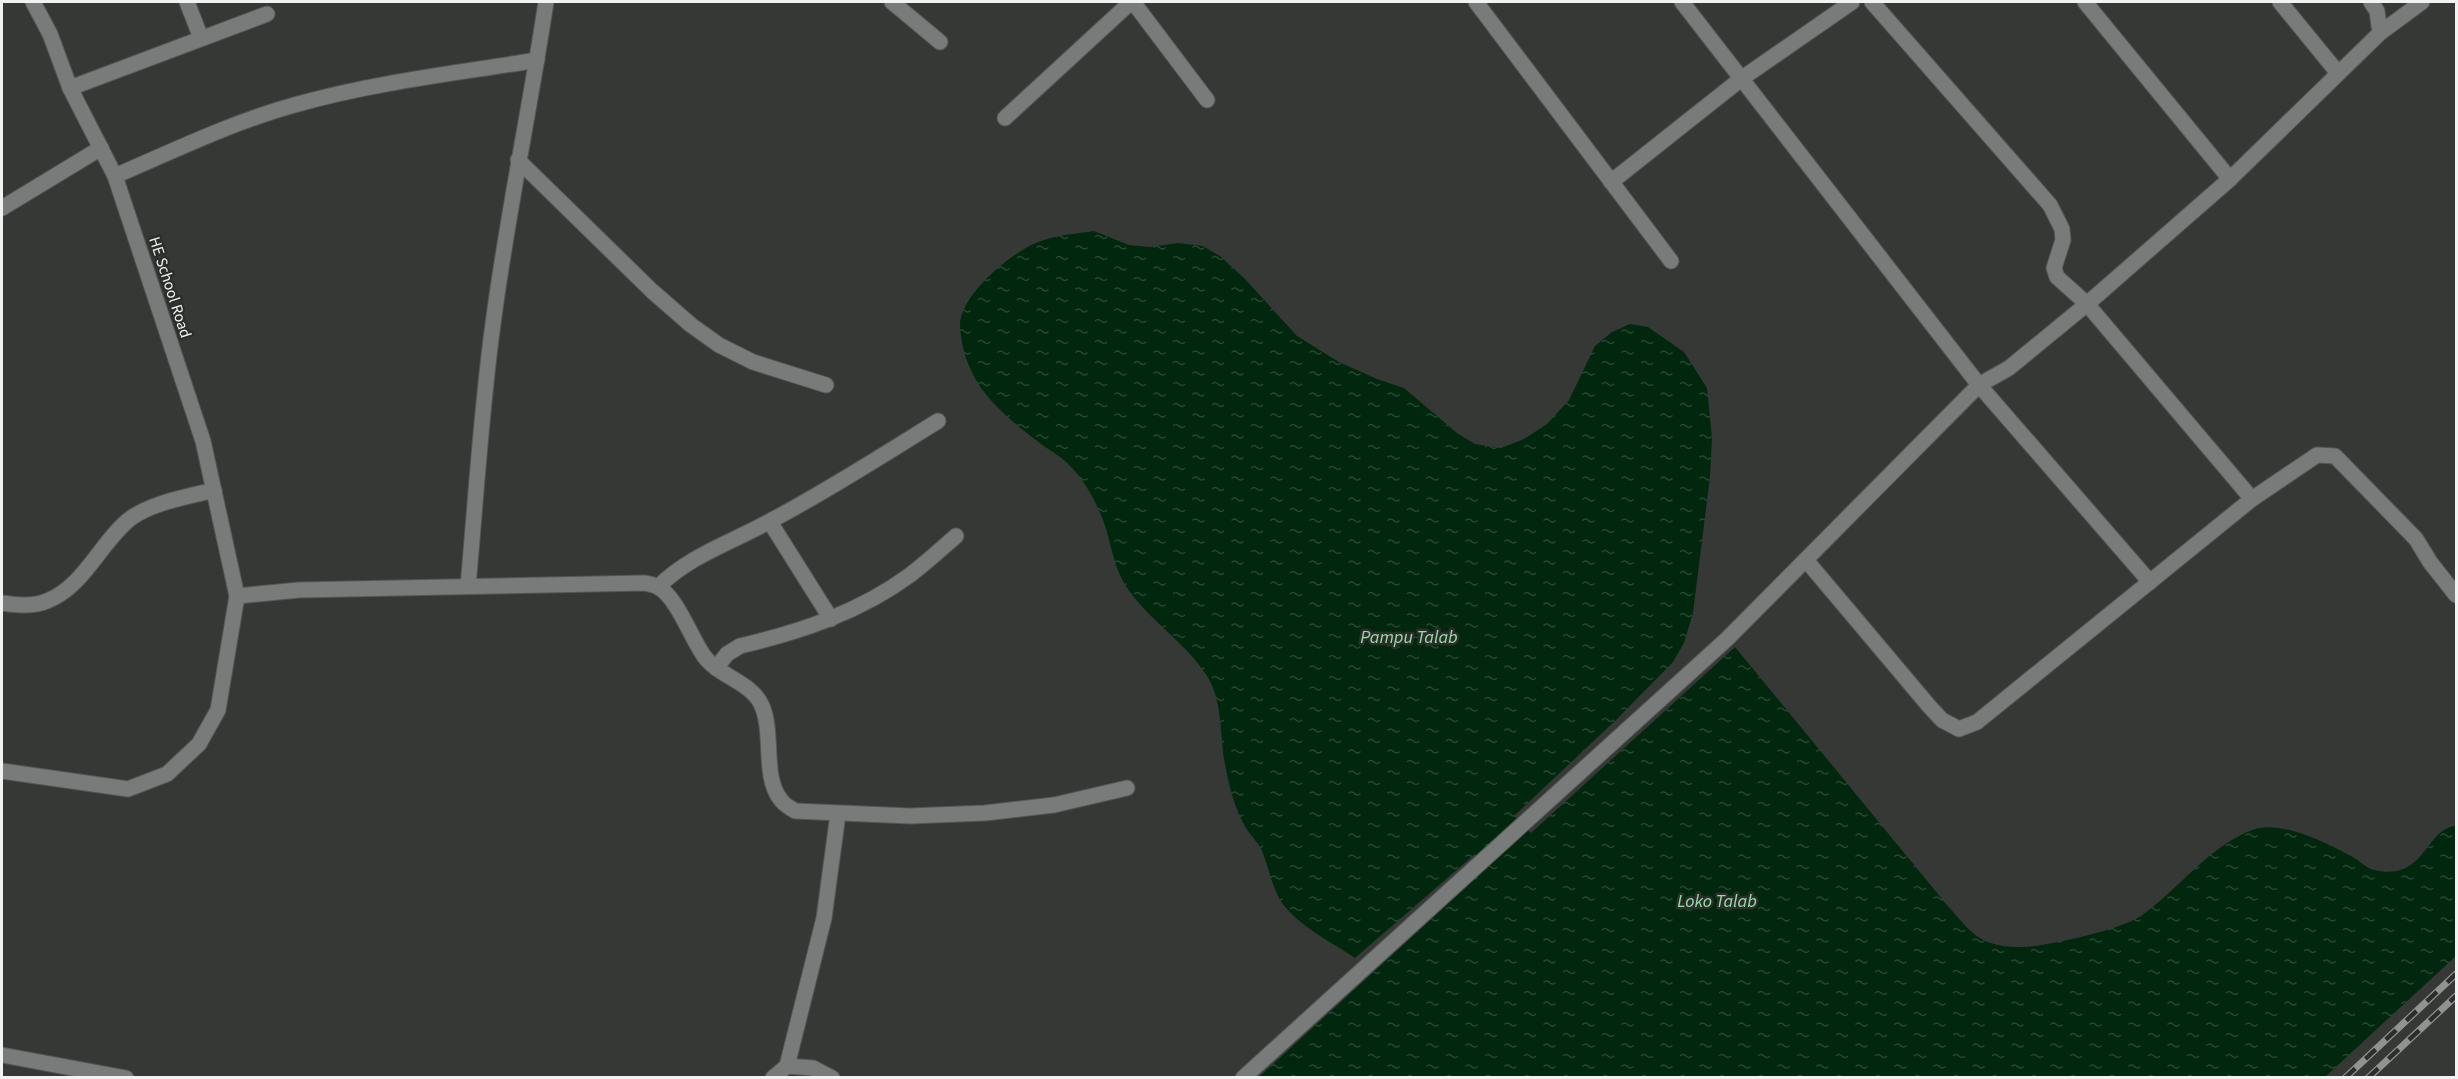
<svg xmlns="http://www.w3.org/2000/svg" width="2458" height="1079" viewBox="0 0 2458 1079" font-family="'Source Sans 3',sans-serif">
	<defs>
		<pattern id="water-ripples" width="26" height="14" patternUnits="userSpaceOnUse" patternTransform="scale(1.5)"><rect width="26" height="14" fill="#01280e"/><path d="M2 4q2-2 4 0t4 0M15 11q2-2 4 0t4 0" fill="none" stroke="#264832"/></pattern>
	</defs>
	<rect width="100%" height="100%" fill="#363836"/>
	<path fill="url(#water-ripples)" d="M1094 231 1129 245 1150 247 1178 243 1203 246 1220 256 1245 279 1297 336 1339 362 1377 379 1404 388 1457 433 1475 444 1501 448 1524 439 1547 424 1569 400 1595 346 1612 332 1630 324 1648 327 1684 352 1707 388 1712 438 1710 477 1693 613 1684 643 1673 662 1616 720 1514 816 1531 833 1735 647 1947 905C1960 919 1973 938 1991 943 1999 946 2010 947 2018 947 2042 948 2123 929 2141 916 2179 889 2208 847 2252 830 2280 819 2327 843 2351 856 2359 860 2366 868 2374 870 2426 882 2425 828 2456 826V956L2325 1077H1259L1488 867 1475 854 1355 958C1333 943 1304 929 1286 908 1272 892 1270 870 1262 851 1258 842 1251 836 1246 828 1234 808 1228 782 1224 759 1220 732 1222 700 1207 676 1185 641 1146 619 1124 583 1112 562 1111 541 1103 520 1096 502 1085 481 1071 467 1063 458 1051 451 1041 444 998 411 964 383 960 327 958 296 1012 252 1038 242 1056 235 1074 234 1094 231Z"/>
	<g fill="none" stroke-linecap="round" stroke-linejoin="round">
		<defs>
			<g id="street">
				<polyline points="187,2 201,38"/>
				<polyline points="892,2 940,42"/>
				<polyline points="1133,2 1207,100"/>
				<polyline points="1476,2 1671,261"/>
				<polyline points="1682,2 1979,385 2150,582"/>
				<polyline points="1872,2 2050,205 2062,229 2063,240 2054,268 2057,277 2087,304 2252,499"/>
				<polyline points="2085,2 2230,179"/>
				<polyline points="2280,2 2338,73"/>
				<polyline points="2380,33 2422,2"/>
				<polyline points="70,88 267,14"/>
				<polyline points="1005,118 1131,2"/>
				<polyline points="518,160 652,291 691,325 719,345 753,362 826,385"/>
				<path d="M115 176C175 150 235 121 298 104 376 82 458 73 537 60"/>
				<polyline points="1611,182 1741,79 1852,2"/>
				<polyline points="2,208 101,148"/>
				<polyline points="770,522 831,619"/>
				<polyline points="1806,560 1929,706 1942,720 1959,729 1977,722 2252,499 2317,455 2335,456 2416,539 2430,562 2456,595"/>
				<path d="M468 586C476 499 481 411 493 324 507 216 530 109 546 2"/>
				<path d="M658 587C690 555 733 542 772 520 829 490 883 455 938 421"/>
				<path d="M237 596 299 590 645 583C649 584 655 585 658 587 677 597 691 638 704 656 719 677 752 682 762 706 774 734 762 777 781 800 784 805 791 808 795 811L910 816 985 813 1054 805 1127 788"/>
				<path d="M2 603C16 605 33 607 47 601 84 587 101 541 131 518 154 502 187 497 214 490"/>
				<path d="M716 668 727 654 740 646C800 632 860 612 910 575 926 563 941 549 956 536"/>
				<polyline points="2,771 128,789 167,774 199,744 218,710 237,596 203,441 115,176 70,88 50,34 33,2"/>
				<polyline points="2,1055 126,1078"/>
				<polyline points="787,1066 824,918 838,814"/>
				<polyline points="773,1078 787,1066 813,1068 832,1078"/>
				<polyline points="1243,1078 1727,639 1979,385 2009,368 2087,304 2230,179 2380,33 2377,11 2371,2"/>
			</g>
		</defs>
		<use href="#street" stroke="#545755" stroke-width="17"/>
		<use href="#street" stroke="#787b79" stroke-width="15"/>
		<defs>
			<g id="rail">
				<polyline points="2345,1078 2456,974"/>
				<polyline points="2368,1078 2456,996"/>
			</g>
		</defs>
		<use href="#rail" stroke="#919391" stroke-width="7"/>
		<use href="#rail" stroke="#2c2e2c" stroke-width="4.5" stroke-dasharray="14" stroke-linecap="butt"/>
	</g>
	<g text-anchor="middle" stroke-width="5" stroke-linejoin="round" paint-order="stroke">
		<g font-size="16" fill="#f1f2f1" stroke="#2c2e2c">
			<text transform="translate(171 287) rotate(72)" y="6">HE School Road</text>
		</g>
		<g font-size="18" font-style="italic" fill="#95dfa5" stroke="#2c2e2c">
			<text x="1409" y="643">Pampu Talab</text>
			<text x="1717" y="907">Loko Talab</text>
		</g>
	</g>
	<rect width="2458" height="1079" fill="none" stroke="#f1f2f1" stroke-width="6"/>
</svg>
